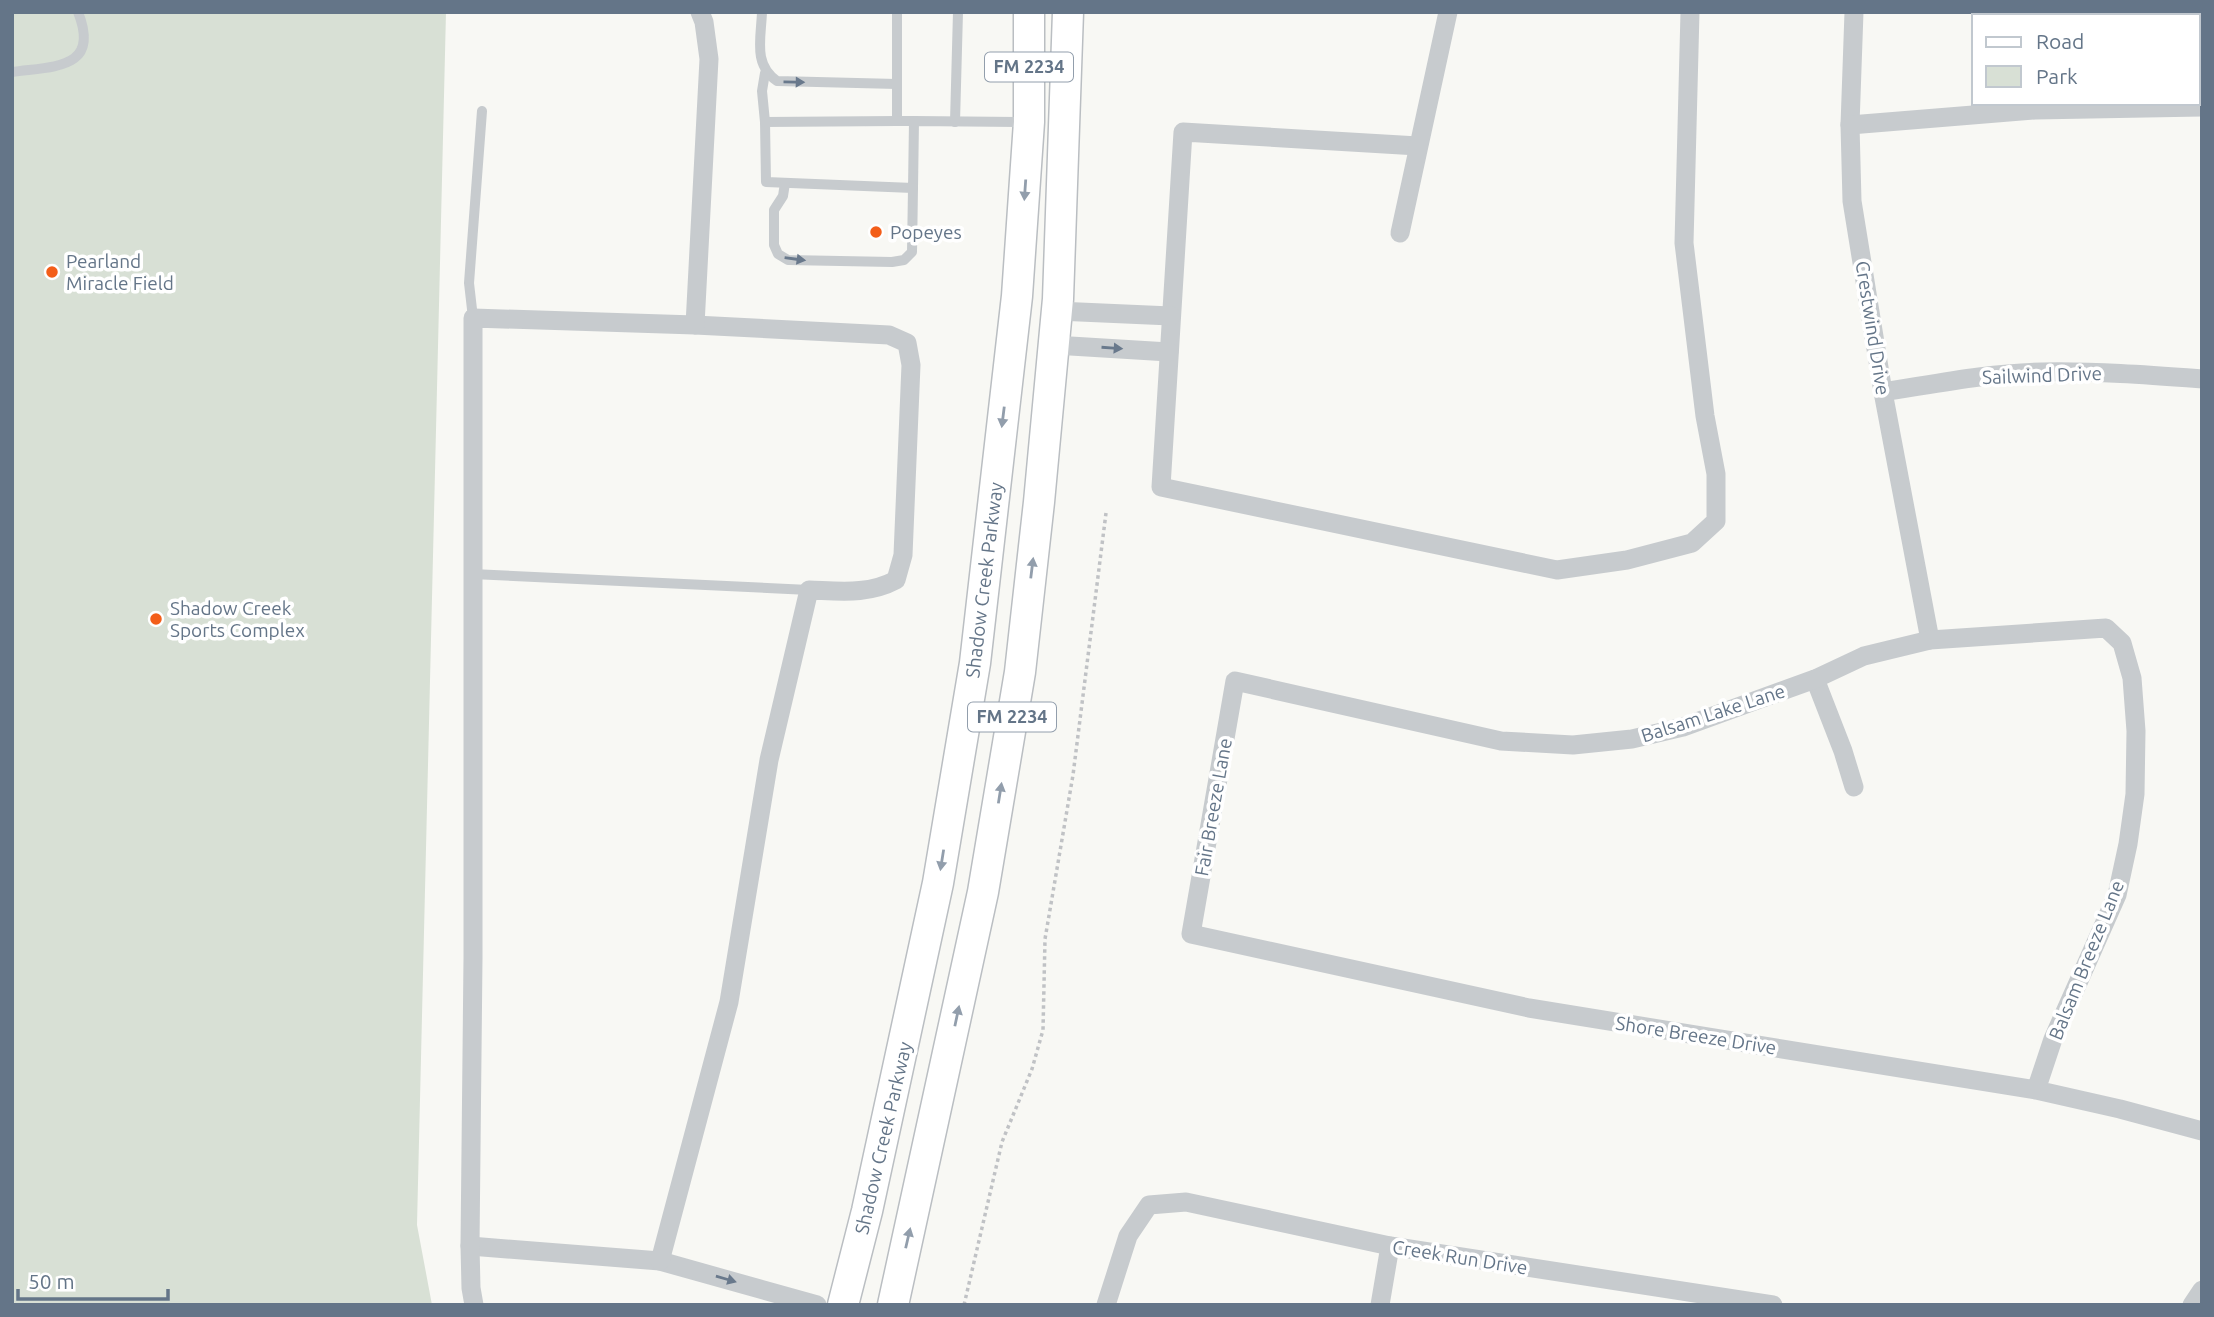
<svg xmlns="http://www.w3.org/2000/svg" width="2214" height="1317" viewBox="0 0 2214 1317" font-family="Ubuntu,sans-serif">
	<rect width="100%" height="100%" fill="#f8f8f4"/>
	<polygon fill="#d8e0d5" points="12,12 446,12 417,1225 432,1305 12,1305"/>
	<g fill="none" stroke-linecap="round" stroke-linejoin="round">
		<defs>
			<g id="primary">
				<polyline points="843,1305 867,1211 938,883 975,663 1017,296 1029,122 1029,12"/>
				<polyline points="893,1305 983,892 1020,672 1039,502 1058,299 1068,12"/>
			</g>
		</defs>
		<use href="#primary" stroke="#babec2" stroke-width="33"/>
		<polyline stroke="#c0c2c5" stroke-width="3.5" stroke-dasharray="3.5 3.5" stroke-linecap="butt" points="964,1305 1002,1142 1032,1069 1043,1030 1045,939 1073,775 1106,513"/>
		<g stroke="#c7cbce" stroke-width="10">
			<path d="M762 12C761 39 753 64 777 81L897 84"/>
			<polyline points="897,12 897,121 914,121"/>
			<path d="M12 72C53 66 101 70 78 12"/>
			<polyline points="765,73 762,91 765,122 766,182 913,188 914,121 1025,122"/>
			<polyline points="765,122 897,121"/>
			<polyline points="955,122 958,12"/>
			<polyline points="785,183 783,196 774,210 774,245 778,254 788,260 892,262 904,260 912,252 913,188"/>
			<polyline points="473,318 469,283 482,111"/>
			<polyline points="472,574 809,590"/>
		</g>
		<g stroke="#c7cbce" stroke-width="19">
			<polyline points="1854,12 1850,125 1852,201 1883,392 1930,640"/>
			<polyline points="1850,125 2035,110 2202,107"/>
			<polyline points="1418,146 1183,132 1161,487 1557,570 1627,560 1692,543 1716,521 1716,474 1705,416 1684,243 1690,12"/>
			<polyline points="1400,233 1448,12"/>
			<polyline points="1057,311 1171,316"/>
			<polyline points="1054,345 1169,352"/>
			<path d="M1883 392C1935 384 1988 373 2042 372 2095 371 2148 375 2202 379"/>
			<polyline points="1815,679 1843,751 1854,787"/>
			<polyline points="2036,1090 2053,1039 2117,895 2128,844 2135,794 2136,731 2132,678 2122,643 2106,628 1930,640 1864,656 1815,679 1683,727 1632,739 1573,745 1501,741 1235,681 1191,934 1529,1008 2036,1090 2120,1109 2202,1131"/>
			<polyline points="470,1246 660,1261 817,1305"/>
			<path d="M660 1261 729 1002 769 760 809 590C840 591 868 595 896 580L903 555 911 365 907 343 889 335 695 325"/>
			<polyline points="474,1305 471,1288 470,1246 473,958 473,318 695,325 709,59 704,22 700,12"/>
			<polyline points="1106,1305 1128,1236 1149,1205 1186,1202 1390,1246 1773,1305"/>
			<polyline points="1380,1305 1390,1246"/>
			<polyline points="2192,1305 2202,1290"/>
		</g>
		<use href="#primary" stroke="#fff" stroke-width="30"/>
	</g>
	<defs><path id="oneway-solid" d="M-6-.8H1V-3.2L6.5 0L1 3.2V.8H-6Z" transform="scale(1.75)"/></defs>
	<g fill="#69798c">
		<use href="#oneway-solid" transform="translate(794 82) rotate(1)"/>
		<use href="#oneway-solid" transform="translate(795 259) rotate(8)"/>
		<use href="#oneway-solid" transform="translate(1112 348) rotate(4)"/>
		<use href="#oneway-solid" transform="translate(726 1279) rotate(16)"/>
	</g>
	<g fill="#929eac">
		<use href="#oneway-solid" transform="translate(1025 190) rotate(94)"/>
		<use href="#oneway-solid" transform="translate(1003 417) rotate(97)"/>
		<use href="#oneway-solid" transform="translate(1032 568) rotate(-83)"/>
		<use href="#oneway-solid" transform="translate(1000 793) rotate(-81)"/>
		<use href="#oneway-solid" transform="translate(942 860) rotate(99)"/>
		<use href="#oneway-solid" transform="translate(957 1016) rotate(-78)"/>
		<use href="#oneway-solid" transform="translate(908 1238) rotate(-77)"/>
	</g>
	<g fill="#f35e19" stroke="#fff" stroke-width="2.5">
		<circle cx="876" cy="232" r="7"/>
		<circle cx="52" cy="272" r="7"/>
		<circle cx="156" cy="619" r="7"/>
	</g>
	<g text-anchor="middle" stroke-width="7" stroke-linejoin="round" paint-order="stroke">
		<g fill="#fff" stroke="#929eac" stroke-width="2">
			<rect x="985" y="52.5" width="88" height="29" rx="5"/>
			<rect x="968" y="702.5" width="88" height="29" rx="5"/>
		</g>
		<g font-size="18" font-weight="bold" fill="#647588">
			<text x="1029" y="73">FM 2234</text>
			<text x="1012" y="723">FM 2234</text>
		</g>
		<g font-size="19" fill="#647588" stroke="#fff" text-anchor="start">
			<text x="890" y="239">Popeyes</text>
			<text x="66" y="268">Pearland<tspan x="66" dy="22">Miracle Field</tspan></text>
			<text x="170" y="615">Shadow Creek<tspan x="170" dy="22">Sports Complex</tspan></text>
		</g>
		<g font-size="19" fill="#647588" stroke="#fff">
			<text transform="translate(1873 328) rotate(81)" y="7">Crestwind Drive</text>
			<text transform="translate(2042 375) rotate(-2)" y="7">Sailwind Drive</text>
			<text transform="translate(984 580) rotate(-83)" y="7">Shadow Creek Parkway</text>
			<text transform="translate(1713 713) rotate(-18)" y="7">Balsam Lake Lane</text>
			<text transform="translate(1213 807) rotate(-80)" y="7">Fair Breeze Lane</text>
			<text transform="translate(2086 960) rotate(-68)" y="7">Balsam Breeze Lane</text>
			<text transform="translate(1696 1035) rotate(9)" y="7">Shore Breeze Drive</text>
			<text transform="translate(883 1138) rotate(-77)" y="7">Shadow Creek Parkway</text>
			<text transform="translate(1460 1257) rotate(9)" y="7">Creek Run Drive</text>
		</g>
	</g>
	<rect width="2214" height="1317" fill="none" stroke="#647588" stroke-width="28"/>
	<rect x="1972" y="14" width="228" height="91" fill="#ffffff" stroke="#c1c8cf" stroke-width="2"/>
	<rect x="1986" y="37" width="35" height="10" fill="#ffffff" stroke="#c1c8cf" stroke-width="2"/>
	<text x="2036" y="49" font-size="21" fill="#647588">Road</text>
	<rect x="1986" y="66" width="35" height="21" fill="#d8e0d5" stroke="#c1c8cf" stroke-width="2"/>
	<text x="2036" y="84" font-size="21" fill="#647588">Park</text>
	<path d="M18 1289v10h150v-10" fill="none" stroke="#647588" stroke-width="3.5"/>
	<text x="28" y="1289" font-size="21" fill="#647588" stroke="#ffffff" stroke-width="5" paint-order="stroke">50 m</text>
</svg>
